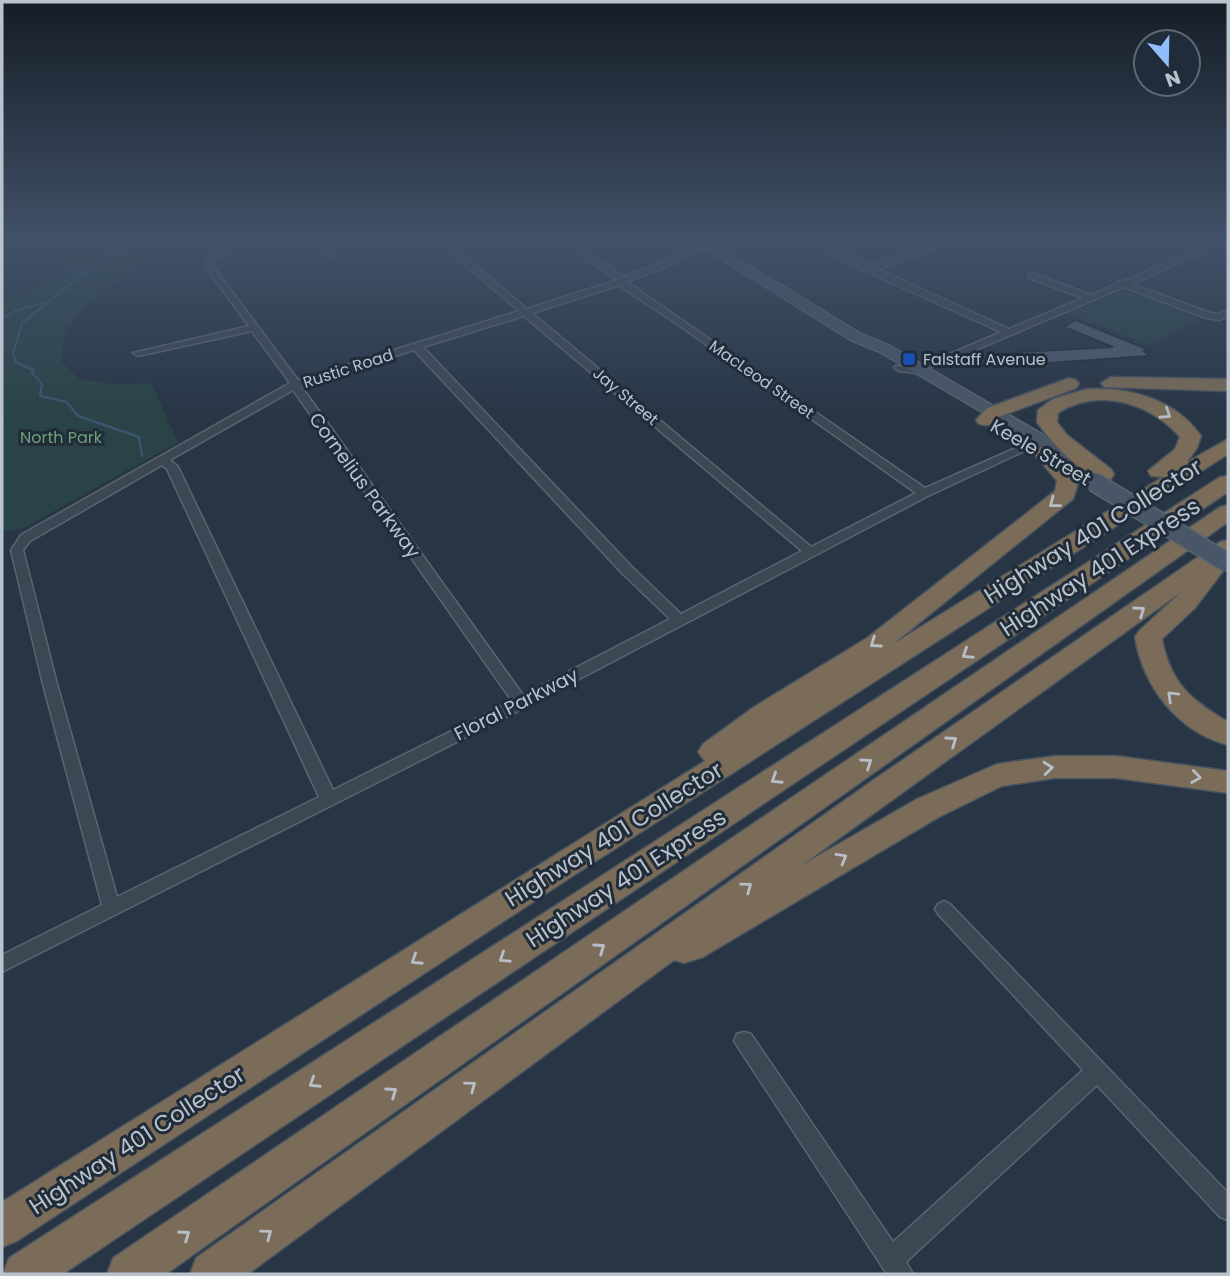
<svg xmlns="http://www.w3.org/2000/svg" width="1230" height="1276" viewBox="0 0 1230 1276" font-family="Poppins,sans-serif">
	<rect width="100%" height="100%" fill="#273545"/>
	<g fill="#294346">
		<path d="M7 241H146L155 253C143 262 132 272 120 281 86 305 64 316 61 361L79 379 112 384 151 383 178 442 22 529 2 531V300L66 271 68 266 55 258 2 250Z"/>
		<polygon points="1125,290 1191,314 1198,320 1149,345 1069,314"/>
	</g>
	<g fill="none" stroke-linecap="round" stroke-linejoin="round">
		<g stroke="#3d536e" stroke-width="2.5">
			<polyline points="120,241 129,246 101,260 22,323 13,354 16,362 33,370 32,373 42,384 40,396 67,402 78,416 139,437 142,456"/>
			<polyline points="2,319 15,311 46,302"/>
		</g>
	</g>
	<polygon fill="#4e5c6e" stroke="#222e3c" stroke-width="2" points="1076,320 1149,350 1144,351 1149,356 1034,364 1020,352 1113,347 1064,327"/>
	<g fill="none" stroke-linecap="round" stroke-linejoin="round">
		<defs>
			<g id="minor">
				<path d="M232 241H242L213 262 215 269 298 380 519 311 437 241H446L527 309 617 280 563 241H573L624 277 669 259 703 242H706V246L675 263 627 282 925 488 1027 443 1031 442 1037 445 928 496 526 707 2 972V955L102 905 43 684 11 550 21 535 290 383 252 331 138 356 133 353 249 326 207 269 205 261ZM620 285 622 288 673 321 916 493 811 547 532 313ZM524 316 802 551 681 614 632 567 423 347ZM414 350 622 573 670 619 523 695 301 386ZM293 390 512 701 333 790 178 467 170 460ZM162 465 167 469 319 797 117 897 57 684 23 550 30 541Z"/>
				<polygon points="315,241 323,241 336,255 336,259 330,259"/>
				<polygon points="807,241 818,241 871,265 942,241 954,241 878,269 1009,329 1083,298 1029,278 1029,274 1035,274 1091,295 1117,284 1118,281 1124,281 1219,241 1228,241 1132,284 1210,313 1219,314 1228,310 1228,316 1220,320 1206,318 1124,287 947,362 923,369 928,372 927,374 899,371 894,368 895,366 912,367 941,358 1001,332 865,271"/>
				<polygon points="944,901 950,904 1228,1193 1228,1220 1220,1217 1097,1085 906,1262 913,1274 887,1274 734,1041 737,1034 744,1032 751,1034 893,1242 1083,1070 938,914 935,909 938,904"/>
			</g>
			<polygon id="secondary" points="693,241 708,241 861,334 890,346 1095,465 1086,470 1080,469 880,352 851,340"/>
			<g id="motorway">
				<polygon points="1111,377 1228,379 1228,391 1104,387 1101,383"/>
				<path d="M1069 378 1076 380 1079 384 1076 388 1001 416C994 424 990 427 979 424L976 420 987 408Z"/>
				<path d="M1087 389C1130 387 1175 399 1201 436L1197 448 1187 462 1228 439V454L568 879 17 1241 2 1247V1202L705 761 698 752 703 744 754 707 867 638 1055 491 1057 481 1032 451 1035 447H1049L1076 475 1079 480 1073 499 893 644 1163 477 1151 476 1148 471 1175 449 1180 437C1150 403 1099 387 1058 413L1057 422 1067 435 1111 469 1114 474 1111 479C1088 484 1049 440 1037 422L1038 410 1053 399Z"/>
				<polygon points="1228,476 1228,492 63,1274 3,1274 9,1258 1220,477"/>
				<polygon points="1228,505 1228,522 166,1274 107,1274 113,1258 1220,507"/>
				<path d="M1228 540V558L1218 565 1223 571 1195 608 1162 639C1171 684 1190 699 1228 722V745C1178 732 1143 687 1135 637L1139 631 1181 592 802 865 917 799 997 764 1055 756H1116L1228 771V793L1116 778H1055L1002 786 939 817 703 957 684 963 674 960 248 1274H190L196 1258 872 781 1220 542Z"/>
			</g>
		</defs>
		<use href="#minor" stroke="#5a6571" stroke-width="3"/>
		<use href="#secondary" stroke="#5a6571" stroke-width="3"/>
		<use href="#motorway" stroke="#46525f" stroke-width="3"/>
		<use href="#minor" fill="#3c4754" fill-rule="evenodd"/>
		<use href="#secondary" fill="#495667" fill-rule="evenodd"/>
		<use href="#motorway" fill="#7a6c58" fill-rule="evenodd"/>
		<defs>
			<polyline id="secondary-bridge" points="1094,482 1228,563"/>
		</defs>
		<use href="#secondary-bridge" stroke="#5a6571" stroke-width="21" stroke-linecap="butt"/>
		<use href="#secondary-bridge" stroke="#495667" stroke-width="18"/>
	</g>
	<defs><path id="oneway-chevron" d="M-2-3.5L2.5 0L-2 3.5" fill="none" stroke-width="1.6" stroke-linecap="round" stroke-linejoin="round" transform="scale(1.75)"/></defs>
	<g stroke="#b6bec7">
		<use href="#oneway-chevron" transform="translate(1166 414) rotate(33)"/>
		<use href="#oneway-chevron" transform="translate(1054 503) rotate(142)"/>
		<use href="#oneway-chevron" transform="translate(1140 611) rotate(-35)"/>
		<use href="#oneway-chevron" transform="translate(875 643) rotate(145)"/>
		<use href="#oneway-chevron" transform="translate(967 654) rotate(147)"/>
		<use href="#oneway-chevron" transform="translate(1172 696) rotate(-136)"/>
		<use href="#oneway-chevron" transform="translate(952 741) rotate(-35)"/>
		<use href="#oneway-chevron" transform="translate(867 763) rotate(-35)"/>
		<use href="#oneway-chevron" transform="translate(1048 768) rotate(-6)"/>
		<use href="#oneway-chevron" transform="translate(1196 777) rotate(8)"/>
		<use href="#oneway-chevron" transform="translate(776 779) rotate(147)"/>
		<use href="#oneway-chevron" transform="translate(842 858) rotate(-30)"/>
		<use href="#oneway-chevron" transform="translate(747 887) rotate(-36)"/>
		<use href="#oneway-chevron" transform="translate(600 948) rotate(-35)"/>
		<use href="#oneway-chevron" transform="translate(504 958) rotate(147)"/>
		<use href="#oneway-chevron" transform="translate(416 960) rotate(147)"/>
		<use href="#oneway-chevron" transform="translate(314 1083) rotate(147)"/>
		<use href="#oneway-chevron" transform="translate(471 1086) rotate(-36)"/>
		<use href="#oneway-chevron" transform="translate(392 1092) rotate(-35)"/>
		<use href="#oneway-chevron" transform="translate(267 1234) rotate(-36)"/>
		<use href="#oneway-chevron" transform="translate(185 1235) rotate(-35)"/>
	</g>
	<linearGradient id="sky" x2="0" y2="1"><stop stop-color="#151d26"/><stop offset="0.57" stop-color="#415168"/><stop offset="1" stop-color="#415168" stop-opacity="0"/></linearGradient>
	<rect width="1230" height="420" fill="url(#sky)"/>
	<rect fill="#1a4fb4" stroke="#202c3a" stroke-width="2.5" x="902" y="352" width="14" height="14" rx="3.5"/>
	<g text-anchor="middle" stroke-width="6" stroke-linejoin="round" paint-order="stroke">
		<g font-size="16" fill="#b9c2cd" stroke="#202c3a" text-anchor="start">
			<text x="923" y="365">Falstaff Avenue</text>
		</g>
		<g font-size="16" fill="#b9c2cd" stroke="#202c3a">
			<text transform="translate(348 368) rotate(-18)" y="6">Rustic Road</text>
			<text transform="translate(762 379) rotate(35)" y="6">MacLeod Street</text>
			<text transform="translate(626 396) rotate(40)" y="6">Jay Street</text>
		</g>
		<g font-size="16" fill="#709f79" stroke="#202c3a">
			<text x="61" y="443">North Park</text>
		</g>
		<g font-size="19" fill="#b9c2cd" stroke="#202c3a">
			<text transform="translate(1041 452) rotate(30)" y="7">Keele Street</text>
			<text transform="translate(365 485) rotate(54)" y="7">Cornelius Parkway</text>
			<text transform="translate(516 704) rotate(-27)" y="7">Floral Parkway</text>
		</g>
		<g font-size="23" fill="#b9c2cd" stroke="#202c3a">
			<text transform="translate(1093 531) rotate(-32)" y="8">Highway 401 Collector</text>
			<text transform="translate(1100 567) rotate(-33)" y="8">Highway 401 Express</text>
			<text transform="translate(614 834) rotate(-32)" y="8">Highway 401 Collector</text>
			<text transform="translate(626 878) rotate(-33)" y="8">Highway 401 Express</text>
			<text transform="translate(137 1140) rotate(-33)" y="8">Highway 401 Collector</text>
		</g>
	</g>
	<rect width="1230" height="1276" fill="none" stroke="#b9c2cd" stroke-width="7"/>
	<g transform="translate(1167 63) rotate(160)"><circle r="33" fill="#202c3a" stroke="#5d6875" stroke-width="2"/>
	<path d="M0-5L12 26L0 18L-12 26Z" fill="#91befb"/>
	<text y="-10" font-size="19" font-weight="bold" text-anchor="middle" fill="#b9c2cd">N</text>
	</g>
</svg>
